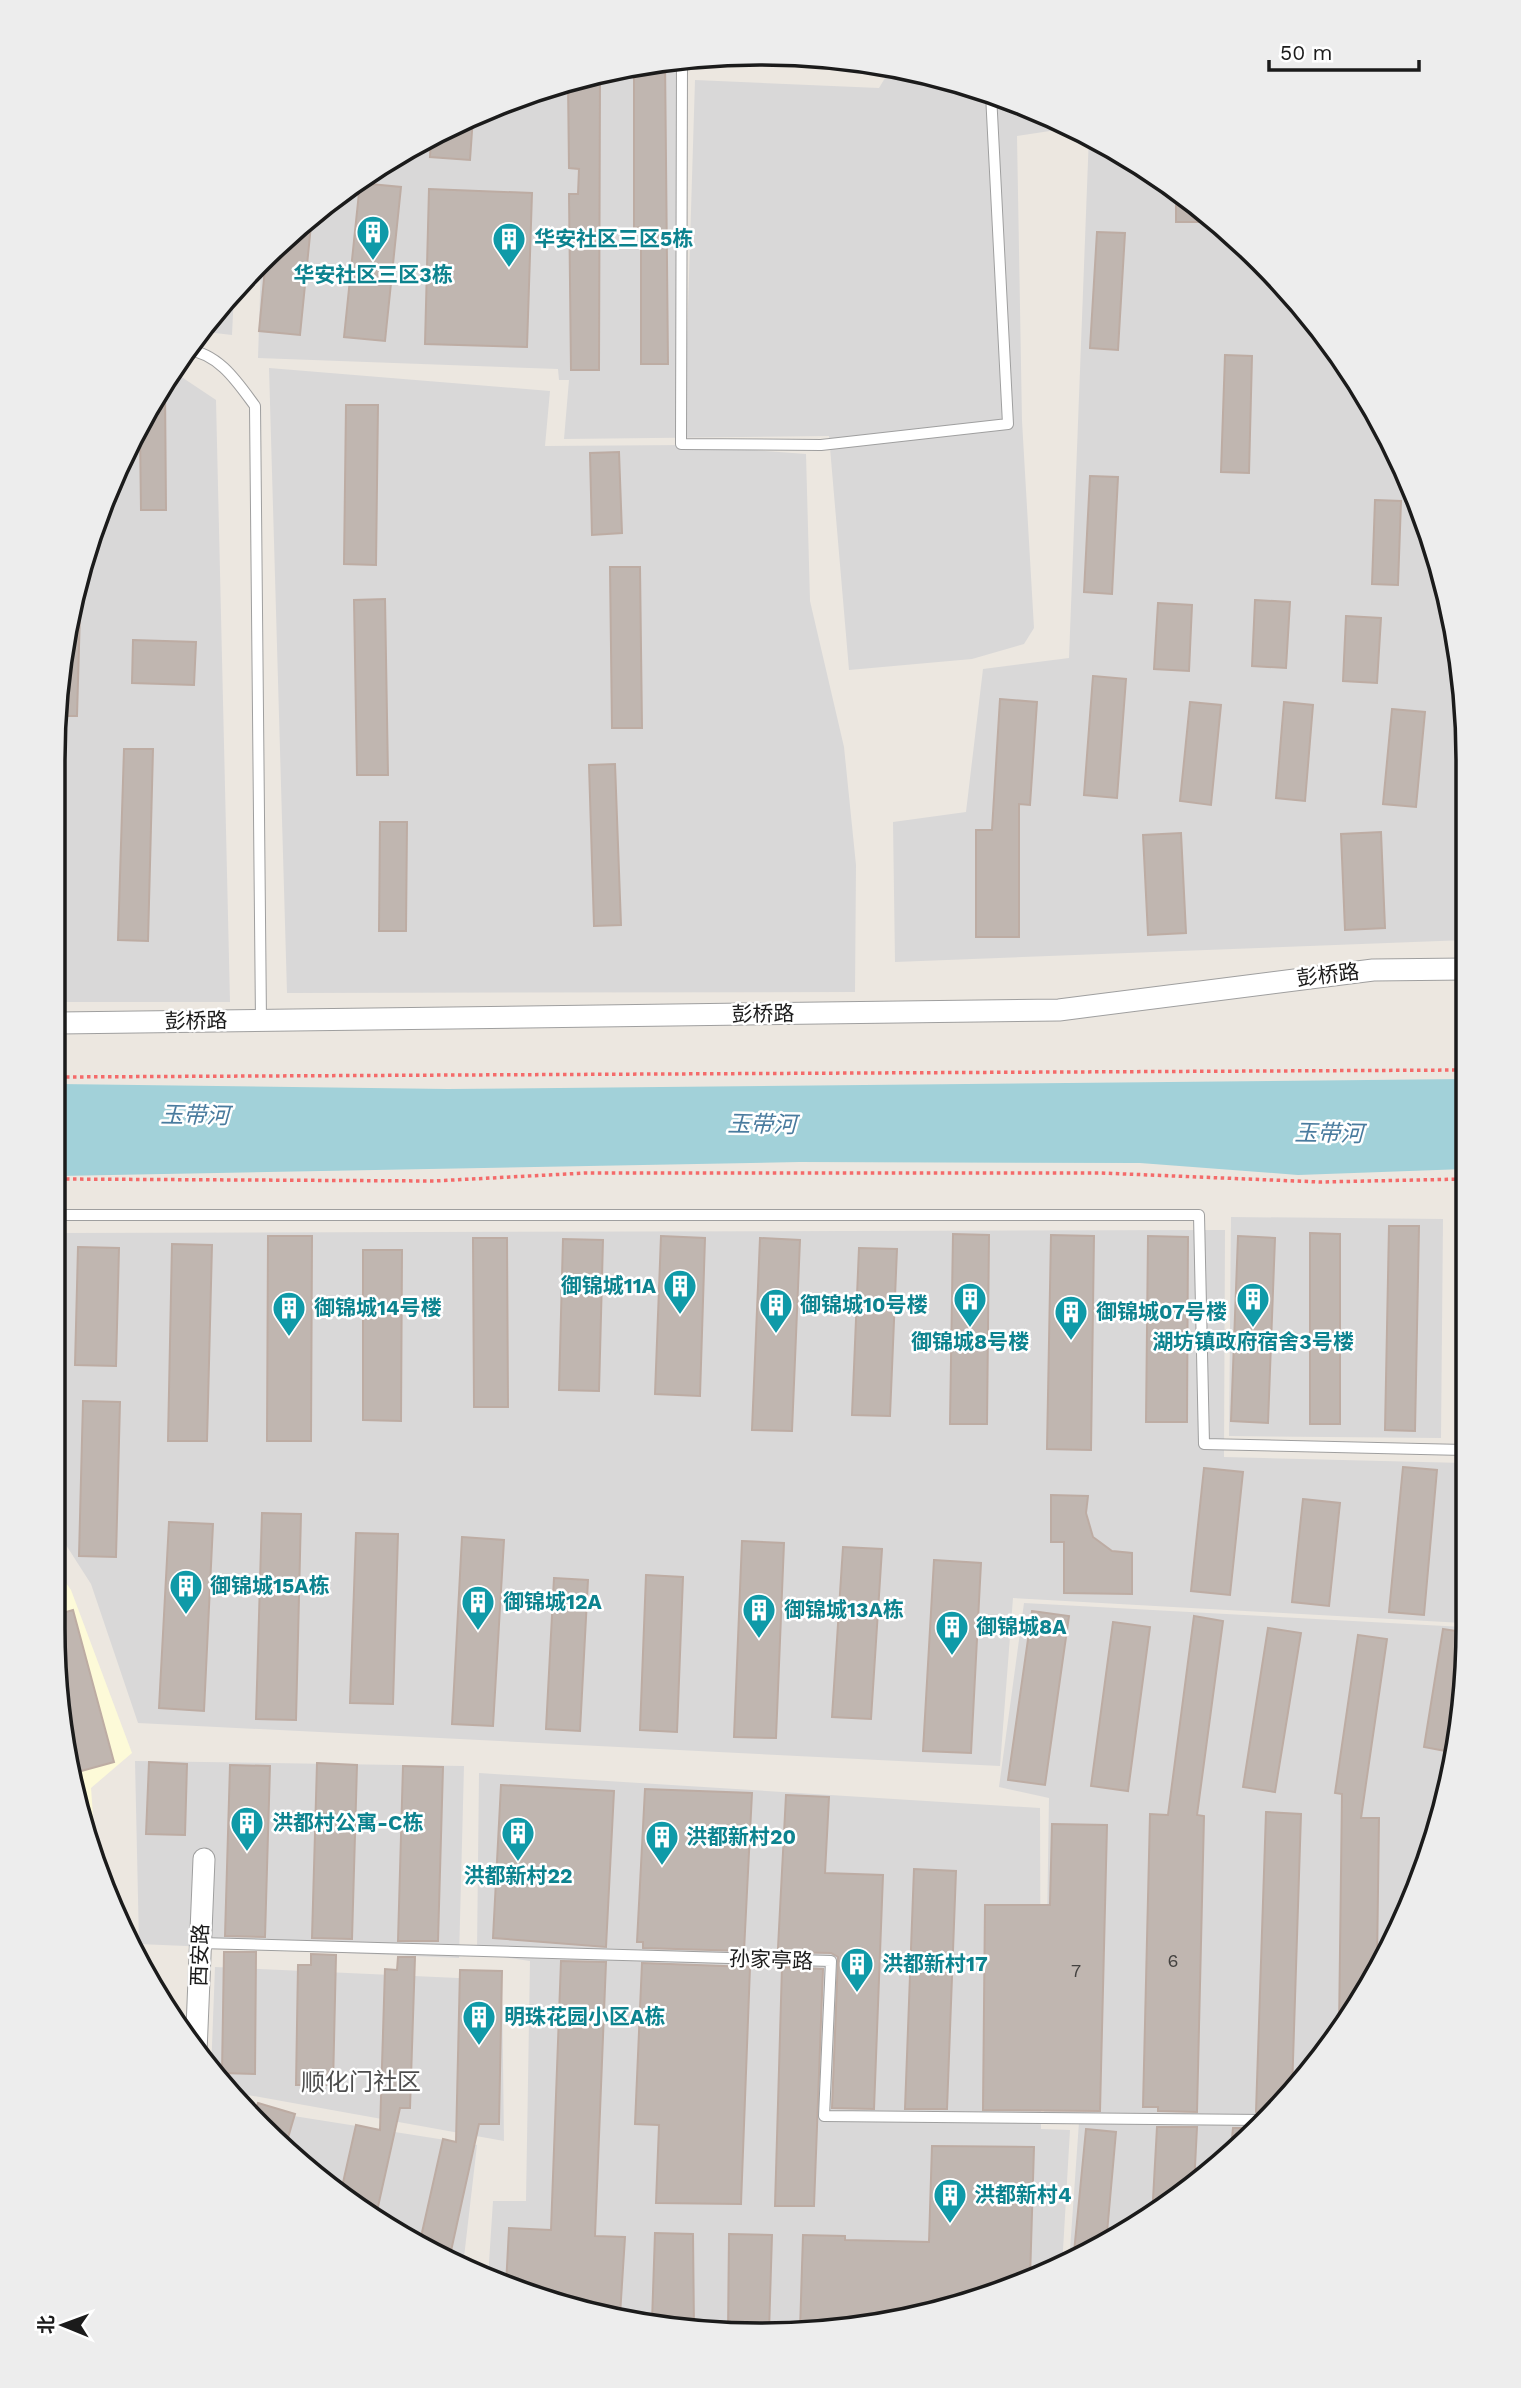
<svg xmlns="http://www.w3.org/2000/svg" width="1521" height="2388" viewBox="0 0 1521 2388" font-family="'Work Sans','Noto Sans SC',sans-serif">
	<rect width="100%" height="100%" fill="#ece7e0"/>
	<g fill="#d9d8d8">
		<polygon points="685,58 686,374 695,80 879,88 891,68 944,77 1076,127 1017,136 1022,421 1034,628 1024,644 972,659 849,670 829,436 564,439 569,380 559,380 558,369 258,358 261,263 294,228 407,147 533,90 668,59"/>
		<polygon points="1089,135 1192,199 1293,294 1395,447 1444,577 1467,714 1466,940 895,962 893,822 966,812 983,669 1069,658"/>
		<polygon points="234,292 232,335 198,331 199,329"/>
		<polygon points="269,368 550,391 545,446 686,445 806,454 810,601 844,747 856,865 855,992 287,993"/>
		<polygon points="174,372 216,400 230,1002 59,1002 59,668 107,489"/>
		<polygon points="1231,1217 1443,1219 1441,1438 1229,1436"/>
		<polygon points="1225,1230 1224,1457 1464,1463 1463,1623 1013,1598 1000,1766 138,1723 91,1584 59,1534 59,1233"/>
		<polygon points="1024,1603 1463,1627 1462,1720 1415,1898 1322,2059 1228,2160 1153,2216 1069,2264 1079,2122 1044,2121 1049,1798 999,1787"/>
		<polygon points="135,1761 464,1766 459,1958 139,1944"/>
		<polygon points="479,1773 1040,1808 1041,2129 1070,2130 1062,2267 944,2311 853,2329 715,2334 533,2298 488,2278 493,2201 526,2201 530,1961 477,1953"/>
		<polygon points="215,1967 502,1980 504,2141 226,2091 211,2072"/>
		<polygon points="243,2108 477,2145 463,2266 407,2241 329,2189"/>
	</g>
	<polygon fill="#fdfad8" points="59,1573 71,1590 132,1753 91,1788 97,1870 90,1855 59,1720"/>
	<polygon fill="#a2d1d9" points="1465,1079 1465,1169 1298,1175 1140,1163 799,1162 59,1176 59,1084 448,1089"/>
	<g fill="#c0b6b0" stroke="#bdaca3" stroke-width="2">
		<polygon points="665,59 668,364 641,364 641,227 634,228 634,67"/>
		<polygon points="600,74 599,370 571,370 569,194 578,194 579,169 569,168 568,82"/>
		<polygon points="473,117 470,160 430,157 431,136"/>
		<polygon points="360,183 401,187 385,341 344,337"/>
		<polygon points="429,189 532,193 527,347 425,344"/>
		<polygon points="1176,189 1192,199 1217,222 1176,222"/>
		<polygon points="312,215 300,335 259,331 266,258 294,228"/>
		<polygon points="1097,232 1125,233 1118,350 1090,348"/>
		<polygon points="1225,355 1252,356 1249,473 1221,472"/>
		<polygon points="165,388 166,510 141,510 140,432"/>
		<polygon points="346,405 378,405 376,565 344,564"/>
		<polygon points="619,452 622,533 592,535 590,453"/>
		<polygon points="1090,476 1118,477 1112,594 1084,592"/>
		<polygon points="1375,500 1401,501 1398,585 1372,584"/>
		<polygon points="610,567 640,567 642,728 612,728"/>
		<polygon points="385,599 388,775 357,775 354,600"/>
		<polygon points="1255,600 1290,602 1286,668 1252,666"/>
		<polygon points="1158,603 1192,605 1189,671 1154,669"/>
		<polygon points="74,611 80,612 77,716 59,716 59,668"/>
		<polygon points="1346,616 1381,618 1377,683 1343,681"/>
		<polygon points="133,640 196,642 194,685 132,683"/>
		<polygon points="1093,676 1126,679 1117,798 1084,795"/>
		<polygon points="1000,699 1037,702 1030,805 1019,804 1019,937 976,937 976,830 992,830"/>
		<polygon points="1190,702 1221,705 1211,805 1180,801"/>
		<polygon points="1284,702 1313,705 1305,801 1276,798"/>
		<polygon points="1392,709 1425,712 1416,807 1383,804"/>
		<polygon points="124,749 153,749 148,941 118,940"/>
		<polygon points="615,764 621,925 594,926 589,765"/>
		<polygon points="380,822 407,822 406,931 379,931"/>
		<polygon points="1381,832 1385,928 1345,930 1341,834"/>
		<polygon points="1181,833 1186,933 1148,935 1143,835"/>
		<polygon points="1389,1226 1419,1226 1415,1431 1385,1430"/>
		<polygon points="1310,1233 1340,1234 1340,1424 1310,1424"/>
		<polygon points="953,1234 989,1235 987,1424 950,1424"/>
		<polygon points="1051,1235 1094,1236 1091,1450 1047,1449"/>
		<polygon points="268,1236 312,1236 311,1441 267,1441"/>
		<polygon points="661,1236 705,1238 700,1396 655,1394"/>
		<polygon points="1148,1236 1188,1237 1187,1422 1146,1422"/>
		<polygon points="1238,1236 1275,1238 1268,1423 1231,1421"/>
		<polygon points="473,1238 507,1238 508,1407 474,1407"/>
		<polygon points="760,1238 800,1240 792,1431 752,1430"/>
		<polygon points="563,1239 603,1240 599,1391 559,1390"/>
		<polygon points="172,1244 212,1245 207,1441 168,1441"/>
		<polygon points="78,1247 119,1248 116,1366 75,1365"/>
		<polygon points="859,1248 897,1249 890,1416 852,1415"/>
		<polygon points="363,1250 402,1250 401,1421 363,1420"/>
		<polygon points="83,1401 120,1402 116,1557 79,1556"/>
		<polygon points="1403,1467 1437,1470 1424,1615 1389,1612"/>
		<polygon points="1204,1468 1243,1472 1230,1595 1191,1591"/>
		<polygon points="1051,1495 1088,1496 1086,1513 1093,1537 1112,1551 1132,1553 1132,1594 1064,1593 1064,1542 1051,1542"/>
		<polygon points="1303,1499 1340,1503 1329,1606 1292,1602"/>
		<polygon points="262,1513 301,1514 296,1720 256,1719"/>
		<polygon points="169,1522 213,1524 204,1711 159,1708"/>
		<polygon points="356,1533 398,1534 393,1704 350,1703"/>
		<polygon points="462,1537 504,1540 493,1726 452,1724"/>
		<polygon points="742,1541 784,1543 776,1738 734,1737"/>
		<polygon points="843,1547 882,1549 871,1719 832,1717"/>
		<polygon points="934,1560 981,1563 971,1753 923,1751"/>
		<polygon points="646,1575 683,1577 677,1732 640,1730"/>
		<polygon points="554,1578 588,1580 580,1731 546,1729"/>
		<polygon points="73,1610 114,1762 74,1773 59,1715 59,1614"/>
		<polygon points="1032,1611 1069,1616 1045,1785 1008,1780"/>
		<polygon points="1194,1616 1223,1621 1197,1815 1204,1816 1197,2112 1158,2111 1158,2107 1143,2107 1150,1814 1168,1815"/>
		<polygon points="1113,1622 1150,1627 1128,1791 1091,1786"/>
		<polygon points="1268,1628 1301,1633 1275,1792 1243,1787"/>
		<polygon points="1443,1629 1463,1632 1463,1682 1451,1752 1424,1747"/>
		<polygon points="1358,1635 1387,1639 1361,1818 1379,1818 1377,1963 1339,2030 1342,1794 1335,1793"/>
		<polygon points="149,1762 187,1764 185,1835 146,1834"/>
		<polygon points="317,1763 357,1765 352,1939 312,1938"/>
		<polygon points="230,1765 270,1766 265,1937 225,1936"/>
		<polygon points="403,1766 443,1767 438,1941 398,1941"/>
		<polygon points="501,1785 614,1791 606,1947 493,1938"/>
		<polygon points="645,1789 752,1793 744,1951 643,1948 643,1942 637,1942"/>
		<polygon points="786,1795 829,1797 825,1873 883,1875 874,2109 832,2108 838,1957 831,1953 783,1952 783,1948 778,1948"/>
		<polygon points="1266,1812 1301,1814 1292,2091 1270,2115 1256,2112"/>
		<polygon points="1052,1824 1107,1825 1100,2111 983,2110 985,1905 1050,1905"/>
		<polygon points="914,1869 956,1871 947,2109 905,2109"/>
		<polygon points="224,1952 256,1952 255,2074 222,2073"/>
		<polygon points="311,1954 336,1955 333,2085 296,2085 298,1965 311,1965"/>
		<polygon points="398,1957 415,1957 410,2108 400,2108 375,2220 340,2196 356,2125 380,2130 385,1969 397,1970"/>
		<polygon points="561,1961 606,1962 595,2236 625,2237 620,2315 533,2298 506,2286 509,2228 551,2230"/>
		<polygon points="642,1963 750,1967 741,2204 656,2203 659,2125 635,2124"/>
		<polygon points="782,1967 823,1969 814,2206 775,2206"/>
		<polygon points="460,1970 502,1971 499,2124 479,2124 449,2260 419,2246 443,2139 456,2142"/>
		<polygon points="258,2103 295,2114 285,2148 253,2118"/>
		<polygon points="1157,2127 1197,2127 1194,2186 1152,2218"/>
		<polygon points="1233,2128 1257,2128 1230,2157"/>
		<polygon points="1086,2129 1116,2132 1106,2244 1073,2263"/>
		<polygon points="932,2146 1034,2147 1030,2279 944,2311 853,2329 800,2331 803,2235 845,2236 845,2240 929,2242"/>
		<polygon points="655,2233 693,2234 694,2330 652,2322"/>
		<polygon points="729,2234 772,2235 769,2332 728,2334"/>
	</g>
	<g fill="none" stroke-linecap="round" stroke-linejoin="round">
		<defs>
			<g id="service">
				<polyline points="682,58 681,444 821,445 1008,424 991,94"/>
				<path d="M187 350C219 353 238 383 255 406L261 1021"/>
				<polyline points="59,1215 1199,1215 1204,1444 1464,1450"/>
				<polyline points="200,1943 831,1961 824,2116 1264,2120"/>
			</g>
			<g id="minor">
				<polyline points="59,1023 1059,1010 1373,970 1466,969"/>
				<polyline points="196,2052 204,1859"/>
			</g>
		</defs>
		<use href="#service" stroke="#9f9f9f" stroke-width="12"/>
		<use href="#minor" stroke="#9f9f9f" stroke-width="23"/>
		<g stroke="#f46b6a" stroke-width="3.5" stroke-dasharray="3.5 3.5" stroke-linecap="butt">
			<polyline points="59,1077 1465,1070"/>
			<polyline points="59,1179 434,1181 586,1173 1101,1173 1320,1182 1465,1179"/>
		</g>
		<use href="#service" stroke="#fff" stroke-width="10"/>
		<use href="#minor" stroke="#fff" stroke-width="21"/>
	</g>
	<defs>
		<symbol id="building-pin" viewBox="-11 -11 22 30"><path d="M0 17L-7.5 6A9.5 9.5 0 1 1 7.5 6Z" fill="#0f9aa8" stroke="#fff"/><path d="M-4-6H4V6H1V3H-1V6H-4ZM-2.5-4.3h1.7v1.8h-1.7ZM.8-4.3h1.7v1.8H.8ZM-2.5-1h1.7V.8h-1.7ZM.8-1h1.7V.8H.8Z" fill="#fff"/></symbol>
	</defs>
	<g fill-rule="evenodd">
		<use href="#building-pin" x="354" y="213" width="38" height="52"/>
		<use href="#building-pin" x="490" y="220" width="38" height="52"/>
		<use href="#building-pin" x="661" y="1267" width="38" height="52"/>
		<use href="#building-pin" x="951" y="1280" width="38" height="52"/>
		<use href="#building-pin" x="1234" y="1280" width="38" height="52"/>
		<use href="#building-pin" x="757" y="1286" width="38" height="52"/>
		<use href="#building-pin" x="270" y="1289" width="38" height="52"/>
		<use href="#building-pin" x="1052" y="1293" width="38" height="52"/>
		<use href="#building-pin" x="167" y="1567" width="38" height="52"/>
		<use href="#building-pin" x="459" y="1583" width="38" height="52"/>
		<use href="#building-pin" x="740" y="1591" width="38" height="52"/>
		<use href="#building-pin" x="933" y="1608" width="38" height="52"/>
		<use href="#building-pin" x="228" y="1804" width="38" height="52"/>
		<use href="#building-pin" x="499" y="1814" width="38" height="52"/>
		<use href="#building-pin" x="643" y="1818" width="38" height="52"/>
		<use href="#building-pin" x="838" y="1945" width="38" height="52"/>
		<use href="#building-pin" x="460" y="1998" width="38" height="52"/>
		<use href="#building-pin" x="931" y="2176" width="38" height="52"/>
	</g>
	<g text-anchor="middle" stroke-width="5" stroke-linejoin="round" paint-order="stroke">
		<g font-size="18" fill="#444240">
			<text x="1173" y="1967">6</text>
			<text x="1076" y="1977">7</text>
		</g>
		<g font-size="21" font-weight="bold" fill="#0d838f" stroke="#fff" text-anchor="start">
			<text x="534" y="246">华安社区三区5栋</text>
			<text x="373" y="282" text-anchor="middle">华安社区三区3栋</text>
			<text x="656" y="1293" text-anchor="end">御锦城11A</text>
			<text x="800" y="1312">御锦城10号楼</text>
			<text x="314" y="1315">御锦城14号楼</text>
			<text x="1096" y="1319">御锦城07号楼</text>
			<text x="970" y="1349" text-anchor="middle">御锦城8号楼</text>
			<text x="1253" y="1349" text-anchor="middle">湖坊镇政府宿舍3号楼</text>
			<text x="210" y="1593">御锦城15A栋</text>
			<text x="503" y="1609">御锦城12A</text>
			<text x="784" y="1617">御锦城13A栋</text>
			<text x="976" y="1634">御锦城8A</text>
			<text x="272" y="1830">洪都村公寓-C栋</text>
			<text x="686" y="1844">洪都新村20</text>
			<text x="518" y="1883" text-anchor="middle">洪都新村22</text>
			<text x="882" y="1971">洪都新村17</text>
			<text x="504" y="2024">明珠花园小区A栋</text>
			<text x="974" y="2202">洪都新村4</text>
		</g>
		<g font-size="21" fill="#1b1b1b" stroke="#fff">
			<text transform="translate(1328 975) rotate(-7)" y="7">彭桥路</text>
			<text transform="translate(763 1014) rotate(-1)" y="7">彭桥路</text>
			<text transform="translate(196 1021) rotate(-1)" y="7">彭桥路</text>
			<text transform="translate(200 1955) rotate(-88)" y="7">西安路</text>
			<text transform="translate(771 1960) rotate(2)" y="7">孙家亭路</text>
		</g>
		<g font-size="23" font-style="italic" fill="#497b9e" stroke="#fff">
			<text transform="translate(195 1115) rotate(1)" y="8">玉带河</text>
			<text transform="translate(762 1124) rotate(1)" y="8">玉带河</text>
			<text transform="translate(1329 1133) rotate(1)" y="8">玉带河</text>
		</g>
		<g font-size="24" fill="#4e4e4e" stroke="#fff">
			<text x="361" y="2090">顺化门社区</text>
		</g>
	</g>
	<path d="M0 0H1521V2388H0ZM760 65H761A695 695 0 0 1 1456 760V1628A695 695 0 0 1 761 2323H760A695 695 0 0 1 65 1628V760A695 695 0 0 1 760 65Z" fill="#ededed" fill-rule="evenodd"/>
	<path fill="none" stroke="#1b1b1b" stroke-width="3.5" d="M760 65H761A695 695 0 0 1 1456 760V1628A695 695 0 0 1 761 2323H760A695 695 0 0 1 65 1628V760A695 695 0 0 1 760 65Z"/>
	<g transform="translate(63 2325) rotate(271)" stroke="#ffffff" stroke-width="5" paint-order="stroke">
	<path d="M0-5L12 26L0 18L-12 26Z" fill="#1b1b1b"/>
	<text y="-10" font-size="19" font-weight="bold" text-anchor="middle" fill="#1b1b1b">北</text>
	</g>
	<path d="M1269 60v10h150v-10" fill="none" stroke="#1b1b1b" stroke-width="3.5"/>
	<text x="1280" y="60" font-size="21" fill="#1b1b1b" stroke="#ffffff" stroke-width="5" paint-order="stroke">50 m</text>
</svg>
